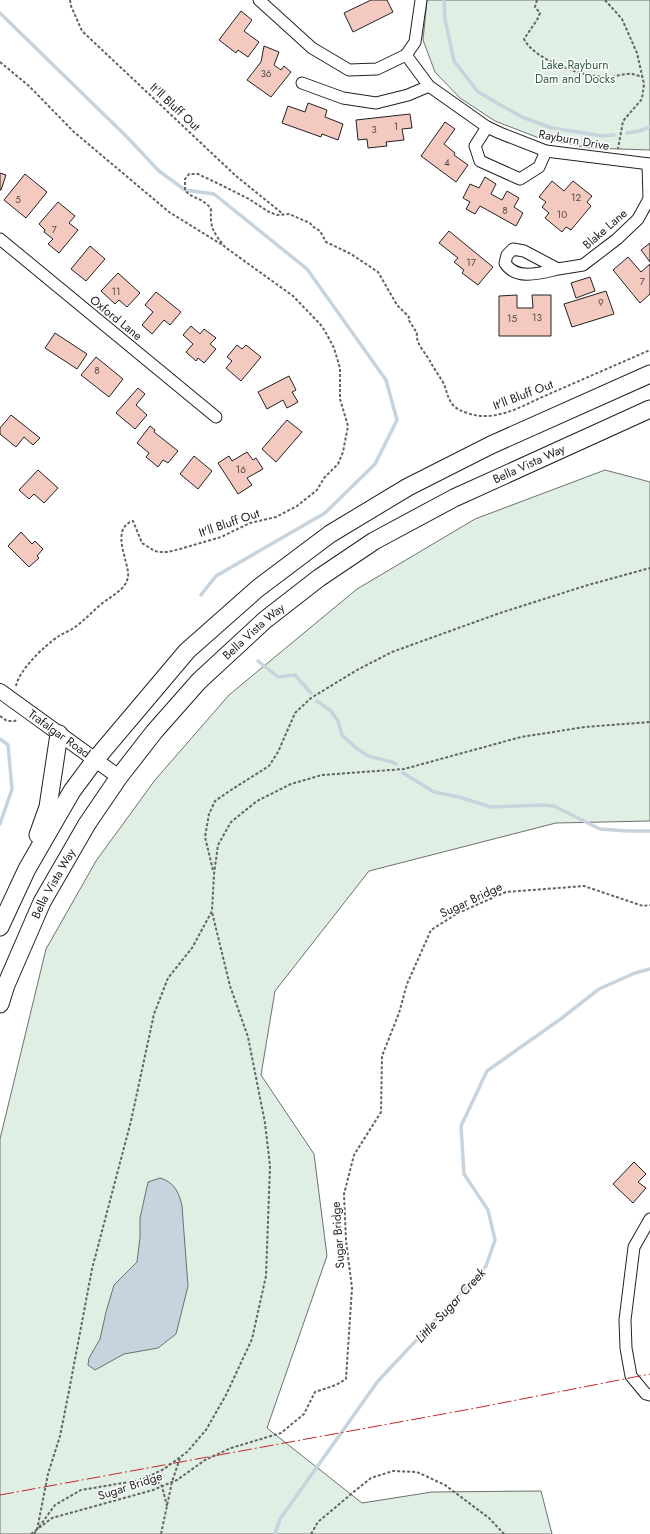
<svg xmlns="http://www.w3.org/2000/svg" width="650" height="1534" viewBox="0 0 650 1534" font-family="Jost,sans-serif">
	<rect width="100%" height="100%" fill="#fff"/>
	<g fill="#e0efe3" stroke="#6f6f6f">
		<polygon points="427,0 650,0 650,150 590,148 539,138 495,121 460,98 435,72 423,40"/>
		<polygon points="605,470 650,482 650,821 556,823 369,871 275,991 261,1075 314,1154 327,1256 267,1428 362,1503 432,1492 541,1491 552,1534 0,1534 0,1139 46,949 96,861 155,780 229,695 357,589 475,519"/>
	</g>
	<path fill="#c7d3dd" stroke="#6f6f6f" d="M160 1178C174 1182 179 1192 182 1206L188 1286 176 1334 158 1348 124 1354 95 1370 88 1365 89 1358 100 1339 106 1312 114 1285 137 1262 140 1237V1218L148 1182Z"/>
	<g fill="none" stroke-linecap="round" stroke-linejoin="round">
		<g stroke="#c7d3dd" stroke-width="3.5">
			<polyline points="444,0 445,19 454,61 478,92 522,117 552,128 603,136 614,135"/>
			<polyline points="0,13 126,136 159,171 185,190 214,194 307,269 386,380 397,420 375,464 325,513 216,576 201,595"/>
			<polyline points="627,133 639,131 650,127"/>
			<polyline points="258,661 278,677 295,675 311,693"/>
			<polyline points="317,701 331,711 338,721 342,735 355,747 368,756 392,762 396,764"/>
			<polyline points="0,739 8,745 12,789 0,824"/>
			<polyline points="403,773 434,792 459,797 491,807 543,805 554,806 600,829 628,831 650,831"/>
			<polyline points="275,1534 280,1519 378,1381 486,1266 495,1240 488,1210 464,1174 461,1126 487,1071 562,1018 599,989 635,973 650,969"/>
		</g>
	</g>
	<g fill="#f3c9c0" stroke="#222">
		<polygon points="371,0 387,0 393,12 353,32 344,13"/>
		<polygon points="241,11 252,20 244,31 259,42 248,57 238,50 236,53 219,40"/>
		<polygon points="264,46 279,52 274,65 281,70 284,66 291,72 271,97 247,80 261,62"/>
		<polygon points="308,103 327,110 325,117 343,124 338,140 322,134 321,137 282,123 288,106 305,112"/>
		<polygon points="410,114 412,128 402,129 404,140 386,142 387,146 368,148 367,139 358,140 356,120"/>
		<polygon points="445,122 455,129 444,144 455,153 454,155 468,165 456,182 421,156"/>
		<polygon points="0,173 6,175 1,190 0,190"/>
		<polygon points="25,174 47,192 26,218 4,200"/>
		<polygon points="485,177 496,184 491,194 502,200 507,191 519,198 514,207 523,213 516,226 480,206 475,214 466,209 470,202 463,198 470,184 479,188"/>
		<polygon points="552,181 564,191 573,181 592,196 587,202 591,206 571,230 566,227 562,232 545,218 549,213 542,207 546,202 539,197"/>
		<polygon points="58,202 75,216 69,223 78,230 59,253 48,244 53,239 44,232 45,230 39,224"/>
		<polygon points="449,231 493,267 478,285 462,273 464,270 454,262 458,258 439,243"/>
		<polygon points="650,243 650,262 641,250"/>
		<polygon points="90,246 105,259 86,281 71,269"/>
		<polygon points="628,257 641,272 650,264 650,294 640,303 613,270"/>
		<polygon points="118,273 140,293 127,307 119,300 115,304 101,291"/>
		<polygon points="590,277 595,291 576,298 571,283"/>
		<polygon points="606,291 614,314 572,327 564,304"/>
		<polygon points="156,292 181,312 170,325 164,320 152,334 142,325 153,312 145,305"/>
		<polygon points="517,295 517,308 533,308 532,295 551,295 551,336 499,336 499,296"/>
		<polygon points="191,326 200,334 204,329 216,338 210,344 216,349 204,363 198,358 196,361 186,352 193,344 183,335"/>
		<polygon points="55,333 87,354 77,369 45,348"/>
		<polygon points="237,345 242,349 246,345 261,357 241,381 226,368 232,361 227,357"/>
		<polygon points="96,357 123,379 109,397 81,375"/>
		<polygon points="289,376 296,390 292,392 298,402 287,408 283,400 267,409 258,392"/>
		<polygon points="138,388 145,394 136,405 147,415 135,429 116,413"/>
		<polygon points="11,415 40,438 33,445 24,437 16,447 0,434 0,428"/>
		<polygon points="287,420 302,432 276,462 262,449"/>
		<polygon points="150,426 155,430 154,432 178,451 168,463 163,460 158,467 146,457 149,453 137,443"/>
		<polygon points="247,452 253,460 256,458 263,469 247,478 252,485 238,494 218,463 229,456 232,461"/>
		<polygon points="194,456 212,471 198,489 180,474"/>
		<polygon points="38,470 58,488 44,503 34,494 29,499 19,490"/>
		<polygon points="21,532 32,544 35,541 43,549 37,556 39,558 29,567 8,546"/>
		<polygon points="634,1162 646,1174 638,1182 646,1188 633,1203 613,1184"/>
	</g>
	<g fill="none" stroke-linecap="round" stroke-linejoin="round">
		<defs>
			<g id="minor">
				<polyline points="259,0 312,48 349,70 377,69 406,55 415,42 421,0"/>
				<polyline points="406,55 429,86 487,127 500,133 546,151 650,164"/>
				<polyline points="302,83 343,98 376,103 408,95 429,86"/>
				<polyline points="487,127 475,146 480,161 520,179 539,167 546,151"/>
				<polyline points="0,239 216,417"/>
				<path d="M558 269C541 273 516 281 505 263L507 255 513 249 524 251 558 269 583 265 617 239 638 219 649 199 648 164"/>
				<polyline points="650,1219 634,1247 625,1320 626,1348 631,1376 646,1394 650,1395"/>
			</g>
			<g id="tertiary">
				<path id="s1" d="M0 691 119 777"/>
			</g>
			<g id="primary">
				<polyline points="38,835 48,807 59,734"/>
				<polyline points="0,927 27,869 72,791 95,760 187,651 257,589 330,534 408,487 491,445 650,374"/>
				<path id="s2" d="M0 1004 6 985 42 902 87 824 119 777 154 732 199 681 265 620 319 578 374 541 454 498 650 409"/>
			</g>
		</defs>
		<use href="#minor" stroke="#222" stroke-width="13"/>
		<use href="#tertiary" stroke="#222" stroke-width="16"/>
		<use href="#primary" stroke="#222" stroke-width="19"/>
		<g stroke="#646464" stroke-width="2" stroke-dasharray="3 2" stroke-linecap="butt">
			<polyline points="70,0 71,6 82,31 236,176 283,214"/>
			<path d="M537 0 535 7 540 13 537 20 524 39C535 61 586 78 609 77 615 77 621 74 628 74 632 73 638 76 643 77"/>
			<polyline points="605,0 622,19 637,53 644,84 642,99 623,121 618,149"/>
			<polyline points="0,62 29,86 74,132 169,212 224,246"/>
			<path d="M16 686C19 670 45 645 59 636 63 633 68 632 72 629 83 622 91 613 100 605 107 599 114 596 120 590 124 587 127 582 128 577 130 563 109 529 133 521L142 543 153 550 158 552H168L180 549 221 537 250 523 276 517 297 506 317 490 324 478 338 464 343 452 348 426 340 399V368L334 348 325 331 320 324 293 296 225 247C213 232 210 228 211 209 203 197 191 199 185 190V179L189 174H198L219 184 249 199 269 212 277 215 289 214 310 223 312 226 320 231 326 242 351 254 378 272 397 305 409 317 408 319 417 333C415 344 427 354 431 363 435 370 440 377 444 384 447 392 448 400 454 406 458 410 462 411 467 413 493 422 517 409 540 398L650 350"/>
			<polyline points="0,716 7,721 15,721 17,719"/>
			<polyline points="213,870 205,837 209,814 215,801 231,790 269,766 278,752 295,713 311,698 357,670 392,652 500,613 588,585 650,568"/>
			<polyline points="143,1480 154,1479 162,1486 167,1506"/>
			<polyline points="39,1527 55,1505 81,1490 141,1480 164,1469 187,1452 206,1430 226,1395 252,1339 266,1276 270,1166 265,1123 248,1037 230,986 212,912"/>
			<polyline points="31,1534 52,1518 153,1490 177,1480 205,1460 231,1448 281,1433 304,1414 315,1392 336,1385 346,1379 352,1288 346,1241 344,1194 354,1155 381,1112 382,1056 399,1013 407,984 431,930 458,913 506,892 584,886 643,906 650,905"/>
			<polyline points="34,1534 37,1530 48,1474 60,1436 69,1391 92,1269 131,1121 154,1014 168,978 192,948 212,911 214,874 218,845 231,822 257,801 291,784 322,775 404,769 521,737 585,727 650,722"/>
			<polyline points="161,1534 172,1482 180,1458"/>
			<polyline points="311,1534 318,1522 356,1490 371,1478 393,1471 417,1472 445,1485 489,1518 504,1534"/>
		</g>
		<use href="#minor" stroke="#fff" stroke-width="11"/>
		<use href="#tertiary" stroke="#fff" stroke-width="14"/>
		<use href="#primary" stroke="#fff" stroke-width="17"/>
		<polyline stroke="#c62828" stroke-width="1" stroke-dasharray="14 3 2 3" stroke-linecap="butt" points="0,1495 476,1408 650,1374"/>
	</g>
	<g text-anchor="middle" stroke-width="3" stroke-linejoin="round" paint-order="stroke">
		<g font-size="10" fill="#564c4a">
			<text x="266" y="77">36</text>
			<text x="396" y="130">1</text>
			<text x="374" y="133">3</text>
			<text x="447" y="166">4</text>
			<text x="576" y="201">12</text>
			<text x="18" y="203">5</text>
			<text x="505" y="214">8</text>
			<text x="562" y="218">10</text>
			<text x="54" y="233">7</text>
			<text x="471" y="266">17</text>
			<text x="642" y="285">7</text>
			<text x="116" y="295">11</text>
			<text x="601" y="306">9</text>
			<text x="537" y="321">13</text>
			<text x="512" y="322">15</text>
			<text x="97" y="374">8</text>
			<text x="241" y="473">16</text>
		</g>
		<g font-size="12" fill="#2f5e38" stroke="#fff">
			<text x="575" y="69">Lake Rayburn<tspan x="575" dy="14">Dam and Docks</tspan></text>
		</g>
		<g font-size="12" fill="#222" stroke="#fff">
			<text transform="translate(175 107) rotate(43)" y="4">It'll Bluff Out</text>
			<text transform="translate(574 140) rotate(10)" y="4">Rayburn Drive</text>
			<text transform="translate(605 229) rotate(-41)" y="4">Blake Lane</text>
			<text transform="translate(116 318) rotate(39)" y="4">Oxford Lane</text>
			<text transform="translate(523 395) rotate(-21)" y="4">It'll Bluff Out</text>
			<text dy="4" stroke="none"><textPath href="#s2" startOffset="780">Bella Vista Way</textPath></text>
			<text transform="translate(229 523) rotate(-19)" y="4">It'll Bluff Out</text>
			<text dy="4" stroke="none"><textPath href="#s2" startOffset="456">Bella Vista Way</textPath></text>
			<text dy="4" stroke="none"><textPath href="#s1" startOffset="73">Trafalgar Road</textPath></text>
			<text dy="4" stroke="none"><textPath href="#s2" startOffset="132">Bella Vista Way</textPath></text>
			<text transform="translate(471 900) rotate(-25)" y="4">Sugar Bridge</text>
			<text transform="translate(338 1235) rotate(-94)" y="4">Sugar Bridge</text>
			<text transform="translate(130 1486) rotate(-18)" y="4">Sugar Bridge</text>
		</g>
		<g font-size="13" font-style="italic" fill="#222" stroke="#fff">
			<text transform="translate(450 1305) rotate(-47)" y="5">Little Sugar Creek</text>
		</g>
	</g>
</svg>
